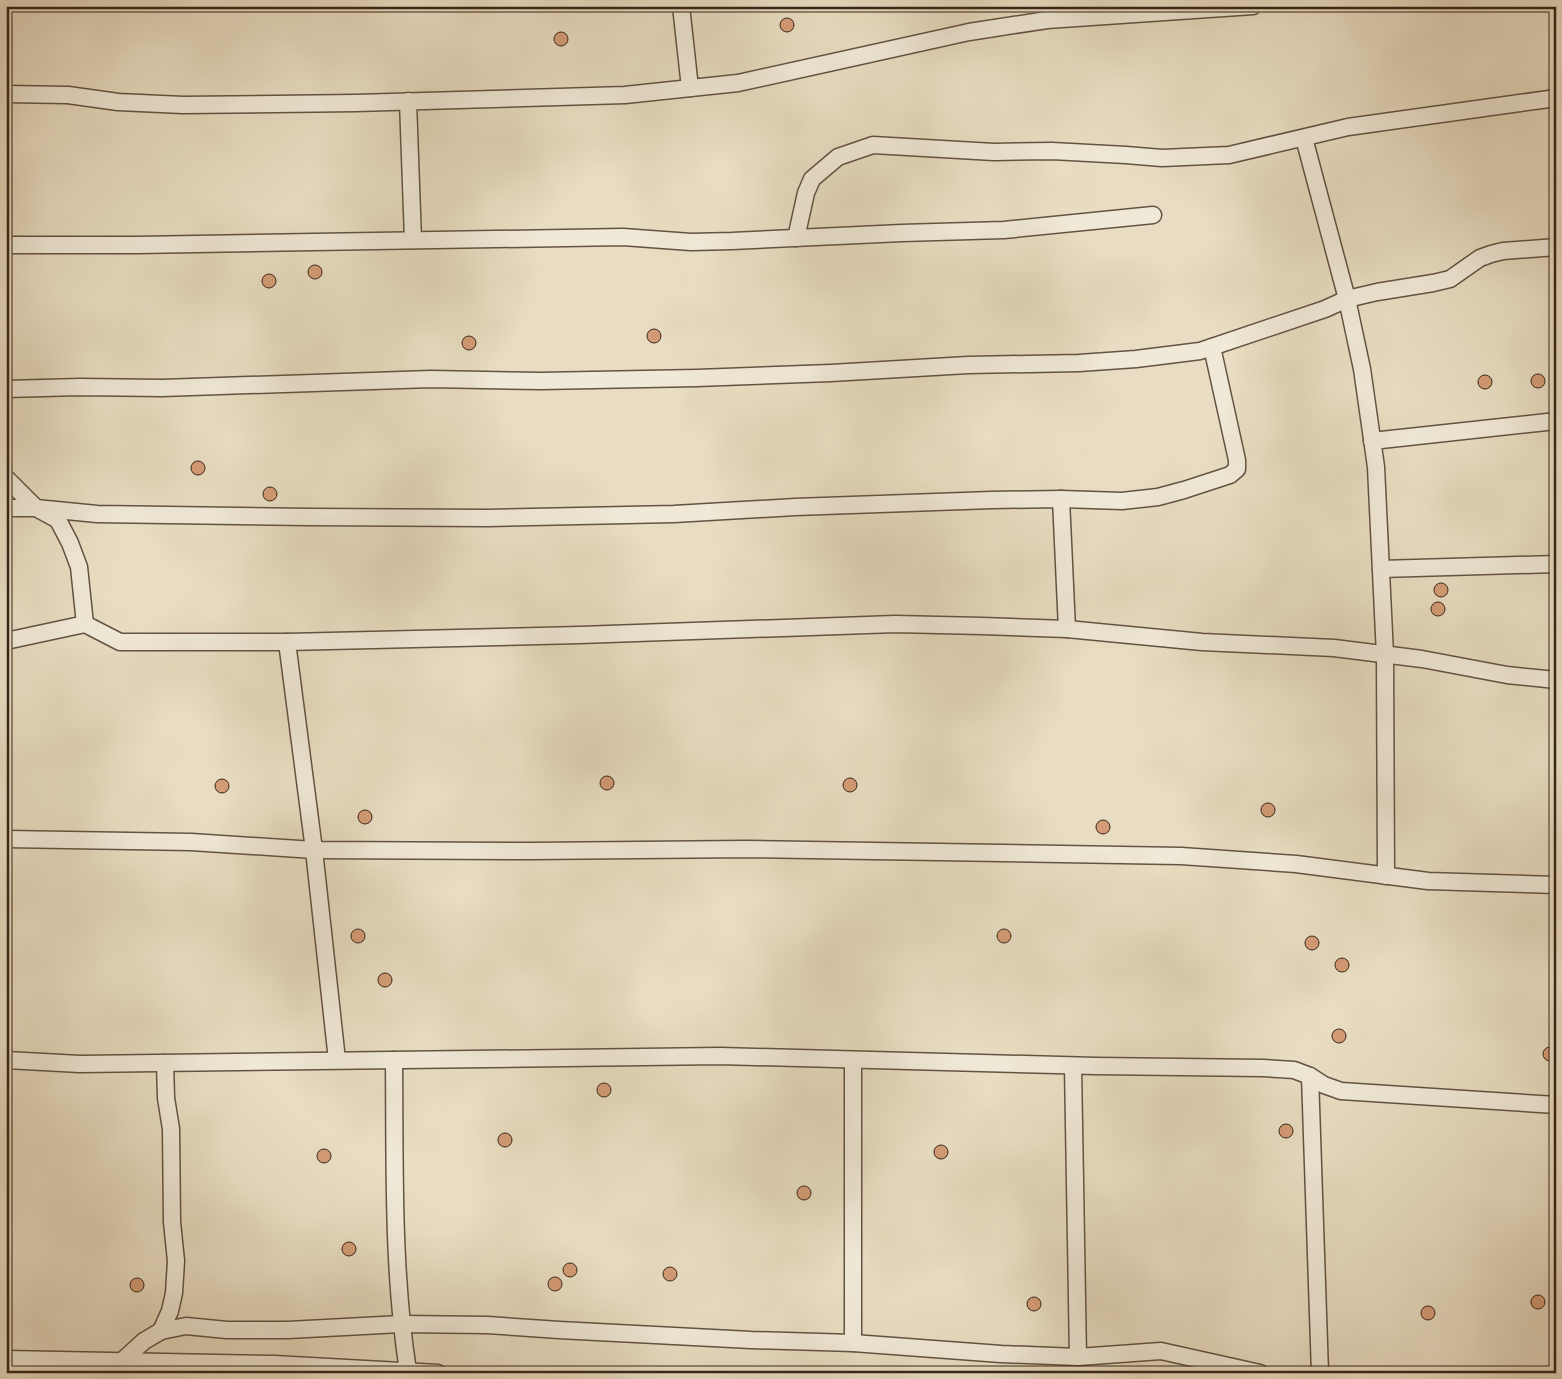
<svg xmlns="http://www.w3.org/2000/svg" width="1562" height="1379" viewBox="0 0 1562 1379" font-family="'Libre Caslon Text',serif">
	<rect width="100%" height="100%" fill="#e8ddc2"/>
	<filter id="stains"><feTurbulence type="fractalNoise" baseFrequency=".004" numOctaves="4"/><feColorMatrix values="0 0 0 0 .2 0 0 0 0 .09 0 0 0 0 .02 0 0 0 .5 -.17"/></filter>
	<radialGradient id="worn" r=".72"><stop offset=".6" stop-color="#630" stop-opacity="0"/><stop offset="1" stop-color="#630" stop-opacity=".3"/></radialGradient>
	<g fill="#d49c76" stroke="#372519">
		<circle cx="787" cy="25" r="7"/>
		<circle cx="561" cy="39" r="7"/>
		<circle cx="315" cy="272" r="7"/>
		<circle cx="269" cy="281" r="7"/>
		<circle cx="654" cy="336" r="7"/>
		<circle cx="469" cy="343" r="7"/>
		<circle cx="1538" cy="381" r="7"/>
		<circle cx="1485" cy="382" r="7"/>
		<circle cx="198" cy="468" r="7"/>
		<circle cx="270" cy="494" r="7"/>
		<circle cx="1441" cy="590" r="7"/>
		<circle cx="1438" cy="609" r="7"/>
		<circle cx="607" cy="783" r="7"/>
		<circle cx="850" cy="785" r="7"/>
		<circle cx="222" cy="786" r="7"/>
		<circle cx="1268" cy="810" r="7"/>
		<circle cx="365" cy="817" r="7"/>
		<circle cx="1103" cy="827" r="7"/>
		<circle cx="1004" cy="936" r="7"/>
		<circle cx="358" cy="936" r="7"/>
		<circle cx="1312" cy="943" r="7"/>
		<circle cx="1342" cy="965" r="7"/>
		<circle cx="385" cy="980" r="7"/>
		<circle cx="1339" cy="1036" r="7"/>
		<circle cx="1550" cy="1054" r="7"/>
		<circle cx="604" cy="1090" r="7"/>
		<circle cx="1286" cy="1131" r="7"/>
		<circle cx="505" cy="1140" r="7"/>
		<circle cx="941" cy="1152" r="7"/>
		<circle cx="324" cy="1156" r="7"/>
		<circle cx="804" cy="1193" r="7"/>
		<circle cx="349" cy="1249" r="7"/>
		<circle cx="570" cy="1270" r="7"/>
		<circle cx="670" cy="1274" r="7"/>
		<circle cx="555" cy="1284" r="7"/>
		<circle cx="137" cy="1285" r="7"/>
		<circle cx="1538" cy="1302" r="7"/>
		<circle cx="1034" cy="1304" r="7"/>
		<circle cx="1428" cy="1313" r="7"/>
	</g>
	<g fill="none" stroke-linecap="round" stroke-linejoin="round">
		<defs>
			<g id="minor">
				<polyline points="681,6 690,88"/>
				<polyline points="6,94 68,95 118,102 183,105 356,103 625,95 738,83 969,32 1047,20 1253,6"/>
				<polyline points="408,101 413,240"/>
				<polyline points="1304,138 1347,299 1362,369 1376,467 1385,655 1386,876"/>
				<polyline points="796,238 806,193 812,179 838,157 873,145 994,152 1052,151 1126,155 1162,158 1229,155 1348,127 1556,98"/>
				<polyline points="6,245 137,245 623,237 691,242 732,241 902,233 1004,230 1153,215"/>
				<polyline points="6,389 80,387 162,388 431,379 541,381 697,378 831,373 968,365 1079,363 1136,359 1200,351 1325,309 1347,299 1377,292 1433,283 1450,279 1480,258 1491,254 1503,251 1556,247"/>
				<polyline points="1372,441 1556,421"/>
				<polyline points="6,478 36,508 58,520 70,543 79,567 85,624"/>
				<polyline points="1061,499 1067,629"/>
				<polyline points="6,508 36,508 97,514 309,517 488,518 674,514 795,507 992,500 1061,499 1122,501 1158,497 1184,490 1230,475 1237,469 1237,460 1212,347"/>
				<polyline points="1381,569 1556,564"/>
				<polyline points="6,641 85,624 120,642 287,642 580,635 895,624 982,626 1067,629 1202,642 1334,648 1422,659 1507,675 1556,680"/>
				<polyline points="287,642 314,850 337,1060"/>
				<polyline points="6,839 191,842 314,850 531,851 747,849 1181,856 1296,864 1428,881 1556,885"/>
				<polyline points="6,1060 80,1064 720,1056 1096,1066 1263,1068 1294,1070 1310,1076 1324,1085 1341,1091 1556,1105"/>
				<path d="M394 1060C395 1164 392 1268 408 1371"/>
				<polyline points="1073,1066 1078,1357"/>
				<polyline points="1310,1076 1320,1373"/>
				<polyline points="161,1331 170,1311 174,1293 176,1261 172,1222 171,1129 166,1098 165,1063"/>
				<polyline points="853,1343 853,1060"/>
				<polyline points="6,1359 274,1364 438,1373"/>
				<polyline points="121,1362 144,1341 161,1331 186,1326 227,1330 288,1330 401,1324 487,1325 559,1330 751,1340 853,1343 1001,1354 1078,1357 1161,1351 1260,1373"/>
			</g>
		</defs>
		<use href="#minor" stroke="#635343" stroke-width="19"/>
		<use href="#minor" stroke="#f0e9d7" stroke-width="16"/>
	</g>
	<rect width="1562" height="1379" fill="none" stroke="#e8ddc2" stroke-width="25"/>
	<rect x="8" y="8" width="1547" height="1364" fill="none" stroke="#372519" stroke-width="2.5"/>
	<rect x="12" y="12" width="1537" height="1354" fill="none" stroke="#372519"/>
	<rect width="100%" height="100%" filter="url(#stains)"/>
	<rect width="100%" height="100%" fill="url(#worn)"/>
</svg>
